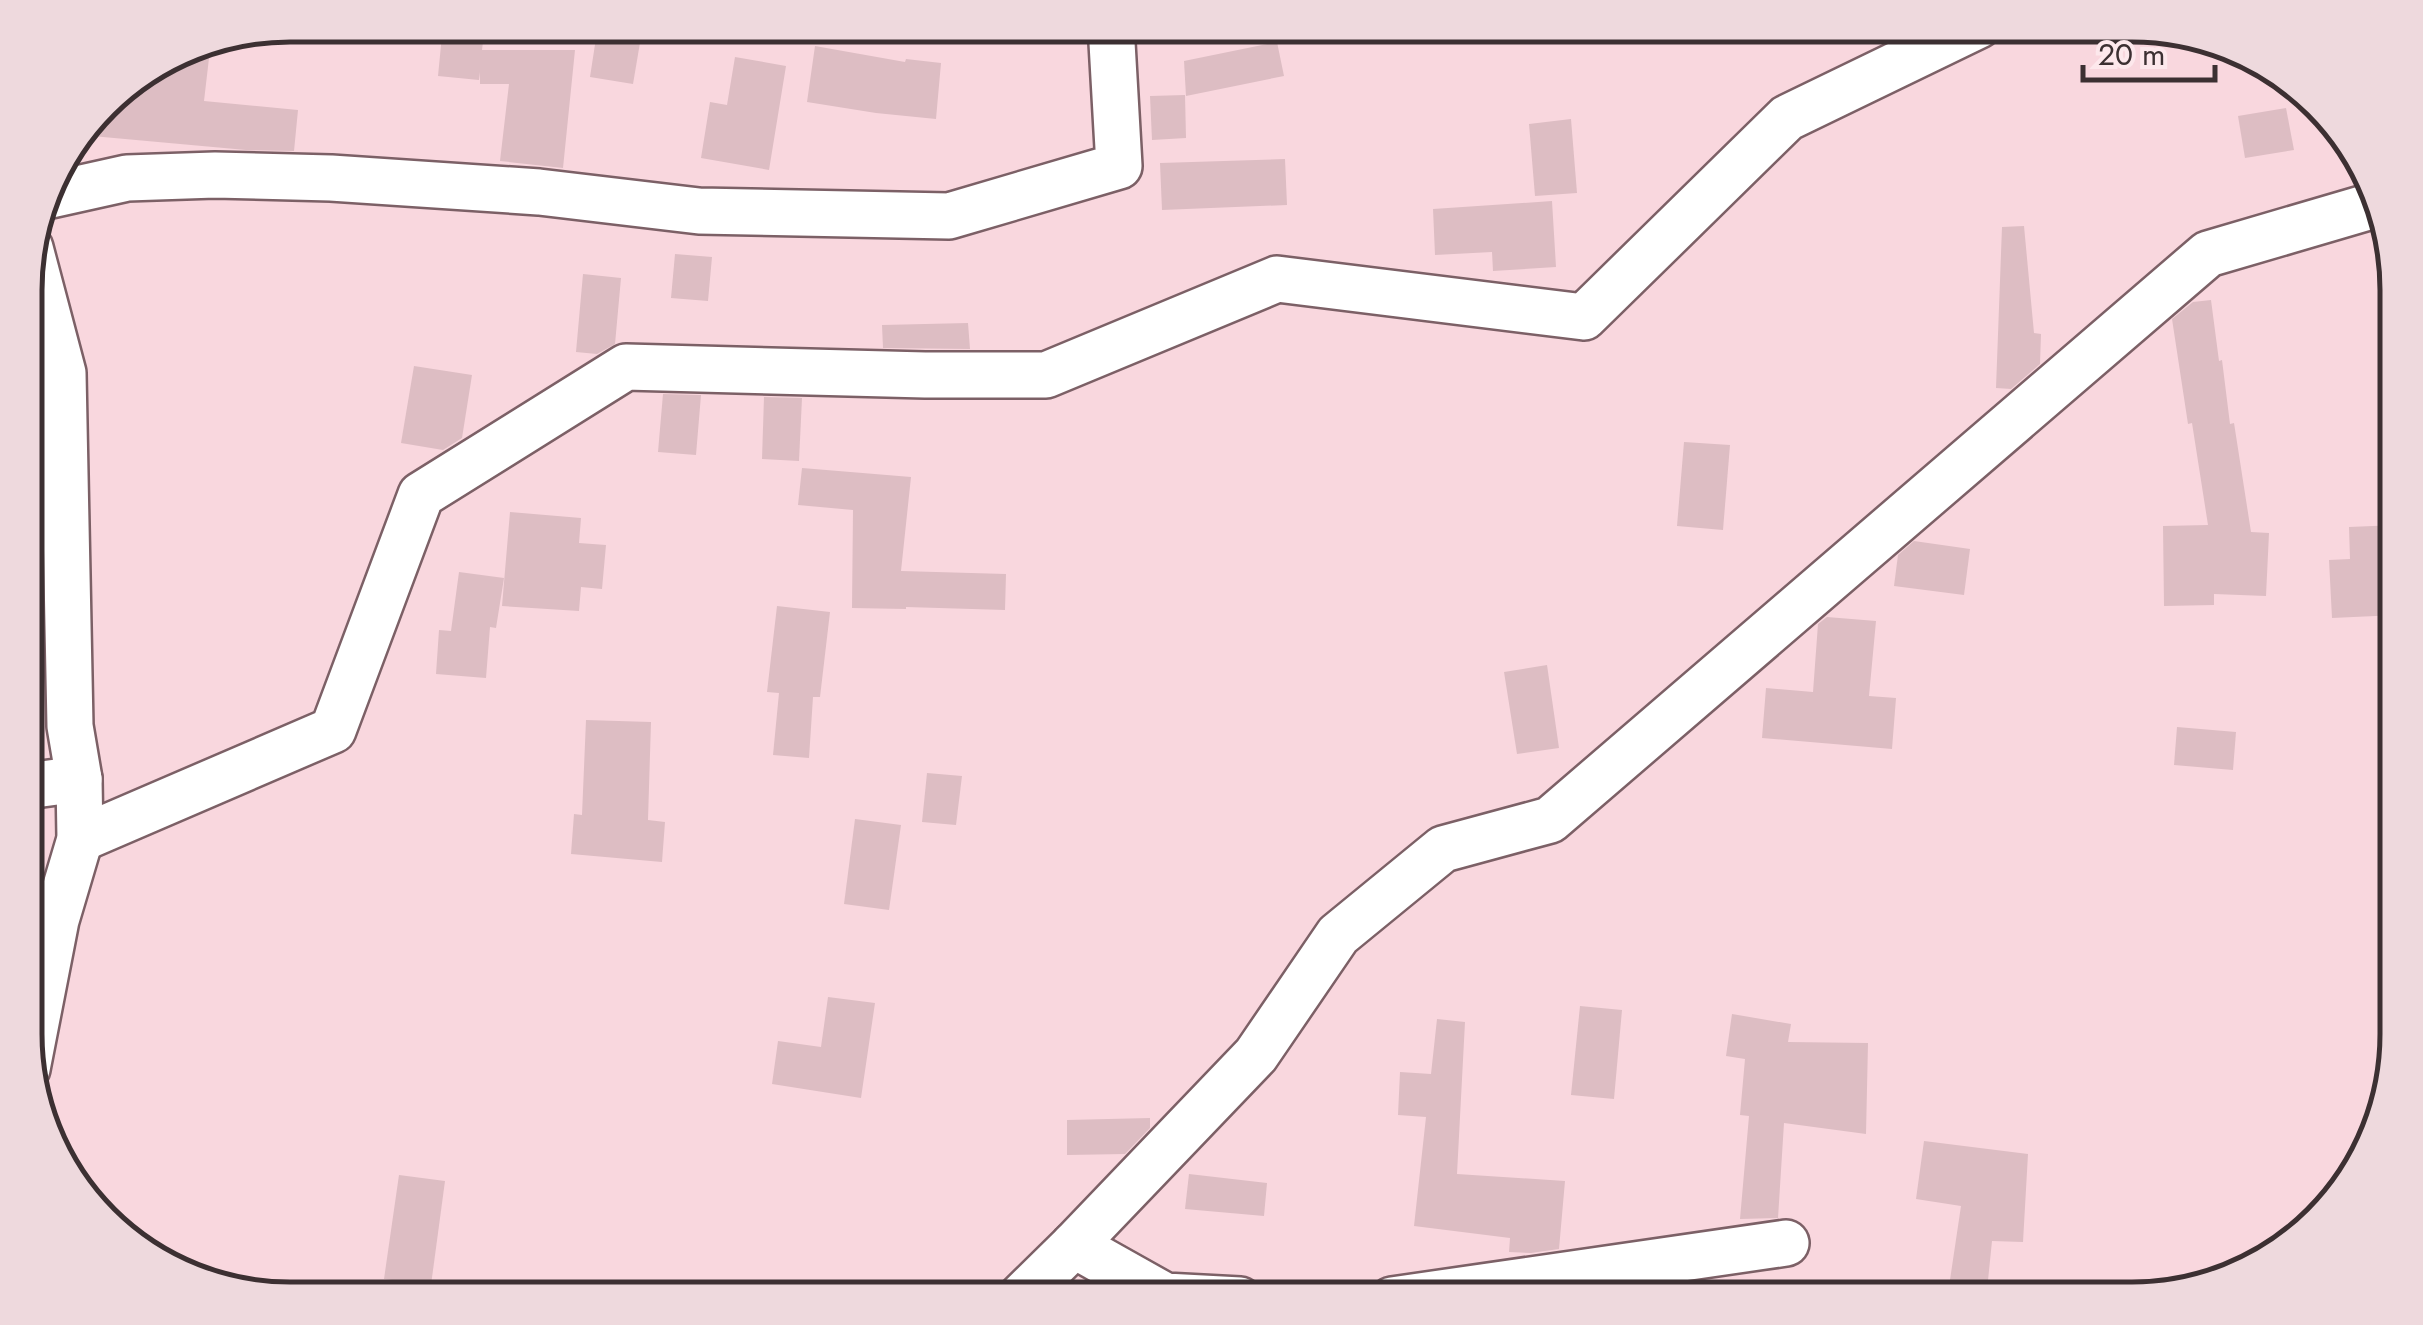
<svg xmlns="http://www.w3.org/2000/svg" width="2423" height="1325" viewBox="0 0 2423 1325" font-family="Jost,sans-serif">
	<rect width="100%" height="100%" fill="#f9d7de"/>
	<g fill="#ddbdc3">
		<polygon points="443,25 485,25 482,50 575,50 563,168 500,161 509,84 480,84 480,72 479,80 438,76"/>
		<polygon points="598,25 643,25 633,84 590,77"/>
		<polygon points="211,41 204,101 298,110 294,151 246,150 81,135 115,91 189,45"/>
		<polygon points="1277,42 1284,76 1186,96 1184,61"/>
		<polygon points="815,46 905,62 906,59 941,63 936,119 876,113 807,102"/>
		<polygon points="735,57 786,66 769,170 701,158 710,102 727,105"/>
		<polygon points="1185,95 1186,138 1152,140 1150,96"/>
		<polygon points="2286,108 2294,150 2245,158 2238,116"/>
		<polygon points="1571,119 1577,193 1535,196 1529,124"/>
		<polygon points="1285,159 1287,205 1162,210 1160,163"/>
		<polygon points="1552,201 1556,267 1493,271 1492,252 1435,255 1433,209"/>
		<polygon points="2024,226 2034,333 2041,334 2040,364 2011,389 1996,388 2002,227"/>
		<polygon points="675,254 712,257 708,301 671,298"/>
		<polygon points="583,274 621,278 615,344 597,354 576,352"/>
		<polygon points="2211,300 2219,361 2222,360 2230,424 2234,423 2251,532 2269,533 2266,596 2214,594 2214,605 2164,606 2163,526 2208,525 2192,423 2188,424 2172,319 2193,302"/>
		<polygon points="968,323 970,349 883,348 882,325"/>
		<polygon points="414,366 472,375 462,438 443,450 401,443"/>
		<polygon points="663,394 701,395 696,455 658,452"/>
		<polygon points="764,397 802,398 799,461 762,459"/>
		<polygon points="1684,442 1730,445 1723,530 1677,526"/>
		<polygon points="802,468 911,477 901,571 1006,574 1005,610 906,607 906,609 852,608 853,510 798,505"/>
		<polygon points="510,512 581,518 579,543 606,545 602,589 581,587 579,611 502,606"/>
		<polygon points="2397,525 2397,615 2332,618 2329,560 2350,559 2349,527"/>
		<polygon points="1914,541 1970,549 1964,595 1894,586 1898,555"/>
		<polygon points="459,572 504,578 496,628 490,627 486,678 436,674 439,630 451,631"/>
		<polygon points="777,606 830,612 820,697 813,697 809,758 773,755 779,693 767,692"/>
		<polygon points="1827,617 1876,621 1869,696 1896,698 1892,749 1762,738 1766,688 1813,692 1818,624"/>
		<polygon points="1547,665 1559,748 1517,754 1504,672"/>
		<polygon points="586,720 651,722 648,820 665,822 662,862 571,854 574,814 582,815"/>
		<polygon points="2177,727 2236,732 2233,770 2174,765"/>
		<polygon points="927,773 962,776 956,825 922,822"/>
		<polygon points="855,819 901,825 889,910 844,904"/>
		<polygon points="828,997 875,1003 861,1098 772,1084 778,1041 821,1047"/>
		<polygon points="1580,1006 1622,1010 1614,1099 1571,1095"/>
		<polygon points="1732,1014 1791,1024 1788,1042 1868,1043 1866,1134 1784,1123 1778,1218 1740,1219 1749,1116 1740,1115 1745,1059 1726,1056"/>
		<polygon points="1437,1019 1465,1022 1457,1174 1565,1181 1559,1249 1531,1253 1509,1252 1510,1238 1414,1226 1426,1117 1398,1115 1400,1072 1431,1074"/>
		<polygon points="1150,1118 1150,1128 1125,1154 1067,1155 1067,1120"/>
		<polygon points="1924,1141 2028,1154 2023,1242 1992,1241 1986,1300 1947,1300 1961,1206 1916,1199"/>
		<polygon points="1189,1174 1267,1183 1264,1216 1185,1209"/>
		<polygon points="399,1175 445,1181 431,1285 384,1279"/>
	</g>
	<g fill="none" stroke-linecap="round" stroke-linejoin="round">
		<defs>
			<g id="minor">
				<polyline points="46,196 127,178 215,175 331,178 539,192 699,211 949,216 1119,166 1111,25"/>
				<polyline points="27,786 79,779"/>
				<polyline points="80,839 333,730 421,495 626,367 925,375 1046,375 1277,279 1584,317 1787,118 1979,25"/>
				<polyline points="27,1069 56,920 80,839 79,779 70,726 63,373 30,248"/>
				<polyline points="1074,1245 1165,1296 1240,1300"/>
				<polyline points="1018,1300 1074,1245 1256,1055 1338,935 1443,849 1550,820 2208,254 2375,205"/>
				<polyline points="1392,1300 1786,1243"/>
			</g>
		</defs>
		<use href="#minor" stroke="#7c6066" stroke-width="50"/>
		<use href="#minor" stroke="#fff" stroke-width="45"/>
	</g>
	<path d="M0 0H2423V1325H0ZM290 42H2132A248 248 0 0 1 2380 290V1034A248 248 0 0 1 2132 1282H290A248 248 0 0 1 42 1034V290A248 248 0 0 1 290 42Z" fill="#eed9dd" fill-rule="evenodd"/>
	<path fill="none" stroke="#3c3032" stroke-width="5" d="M290 42H2132A248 248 0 0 1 2380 290V1034A248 248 0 0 1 2132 1282H290A248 248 0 0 1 42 1034V290A248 248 0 0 1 290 42Z"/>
	<path d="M2083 65v15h132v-15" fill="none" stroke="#3c3032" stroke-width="5"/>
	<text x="2098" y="65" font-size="30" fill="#3c3032" stroke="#fde8ec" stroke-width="8" paint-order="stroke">20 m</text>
</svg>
